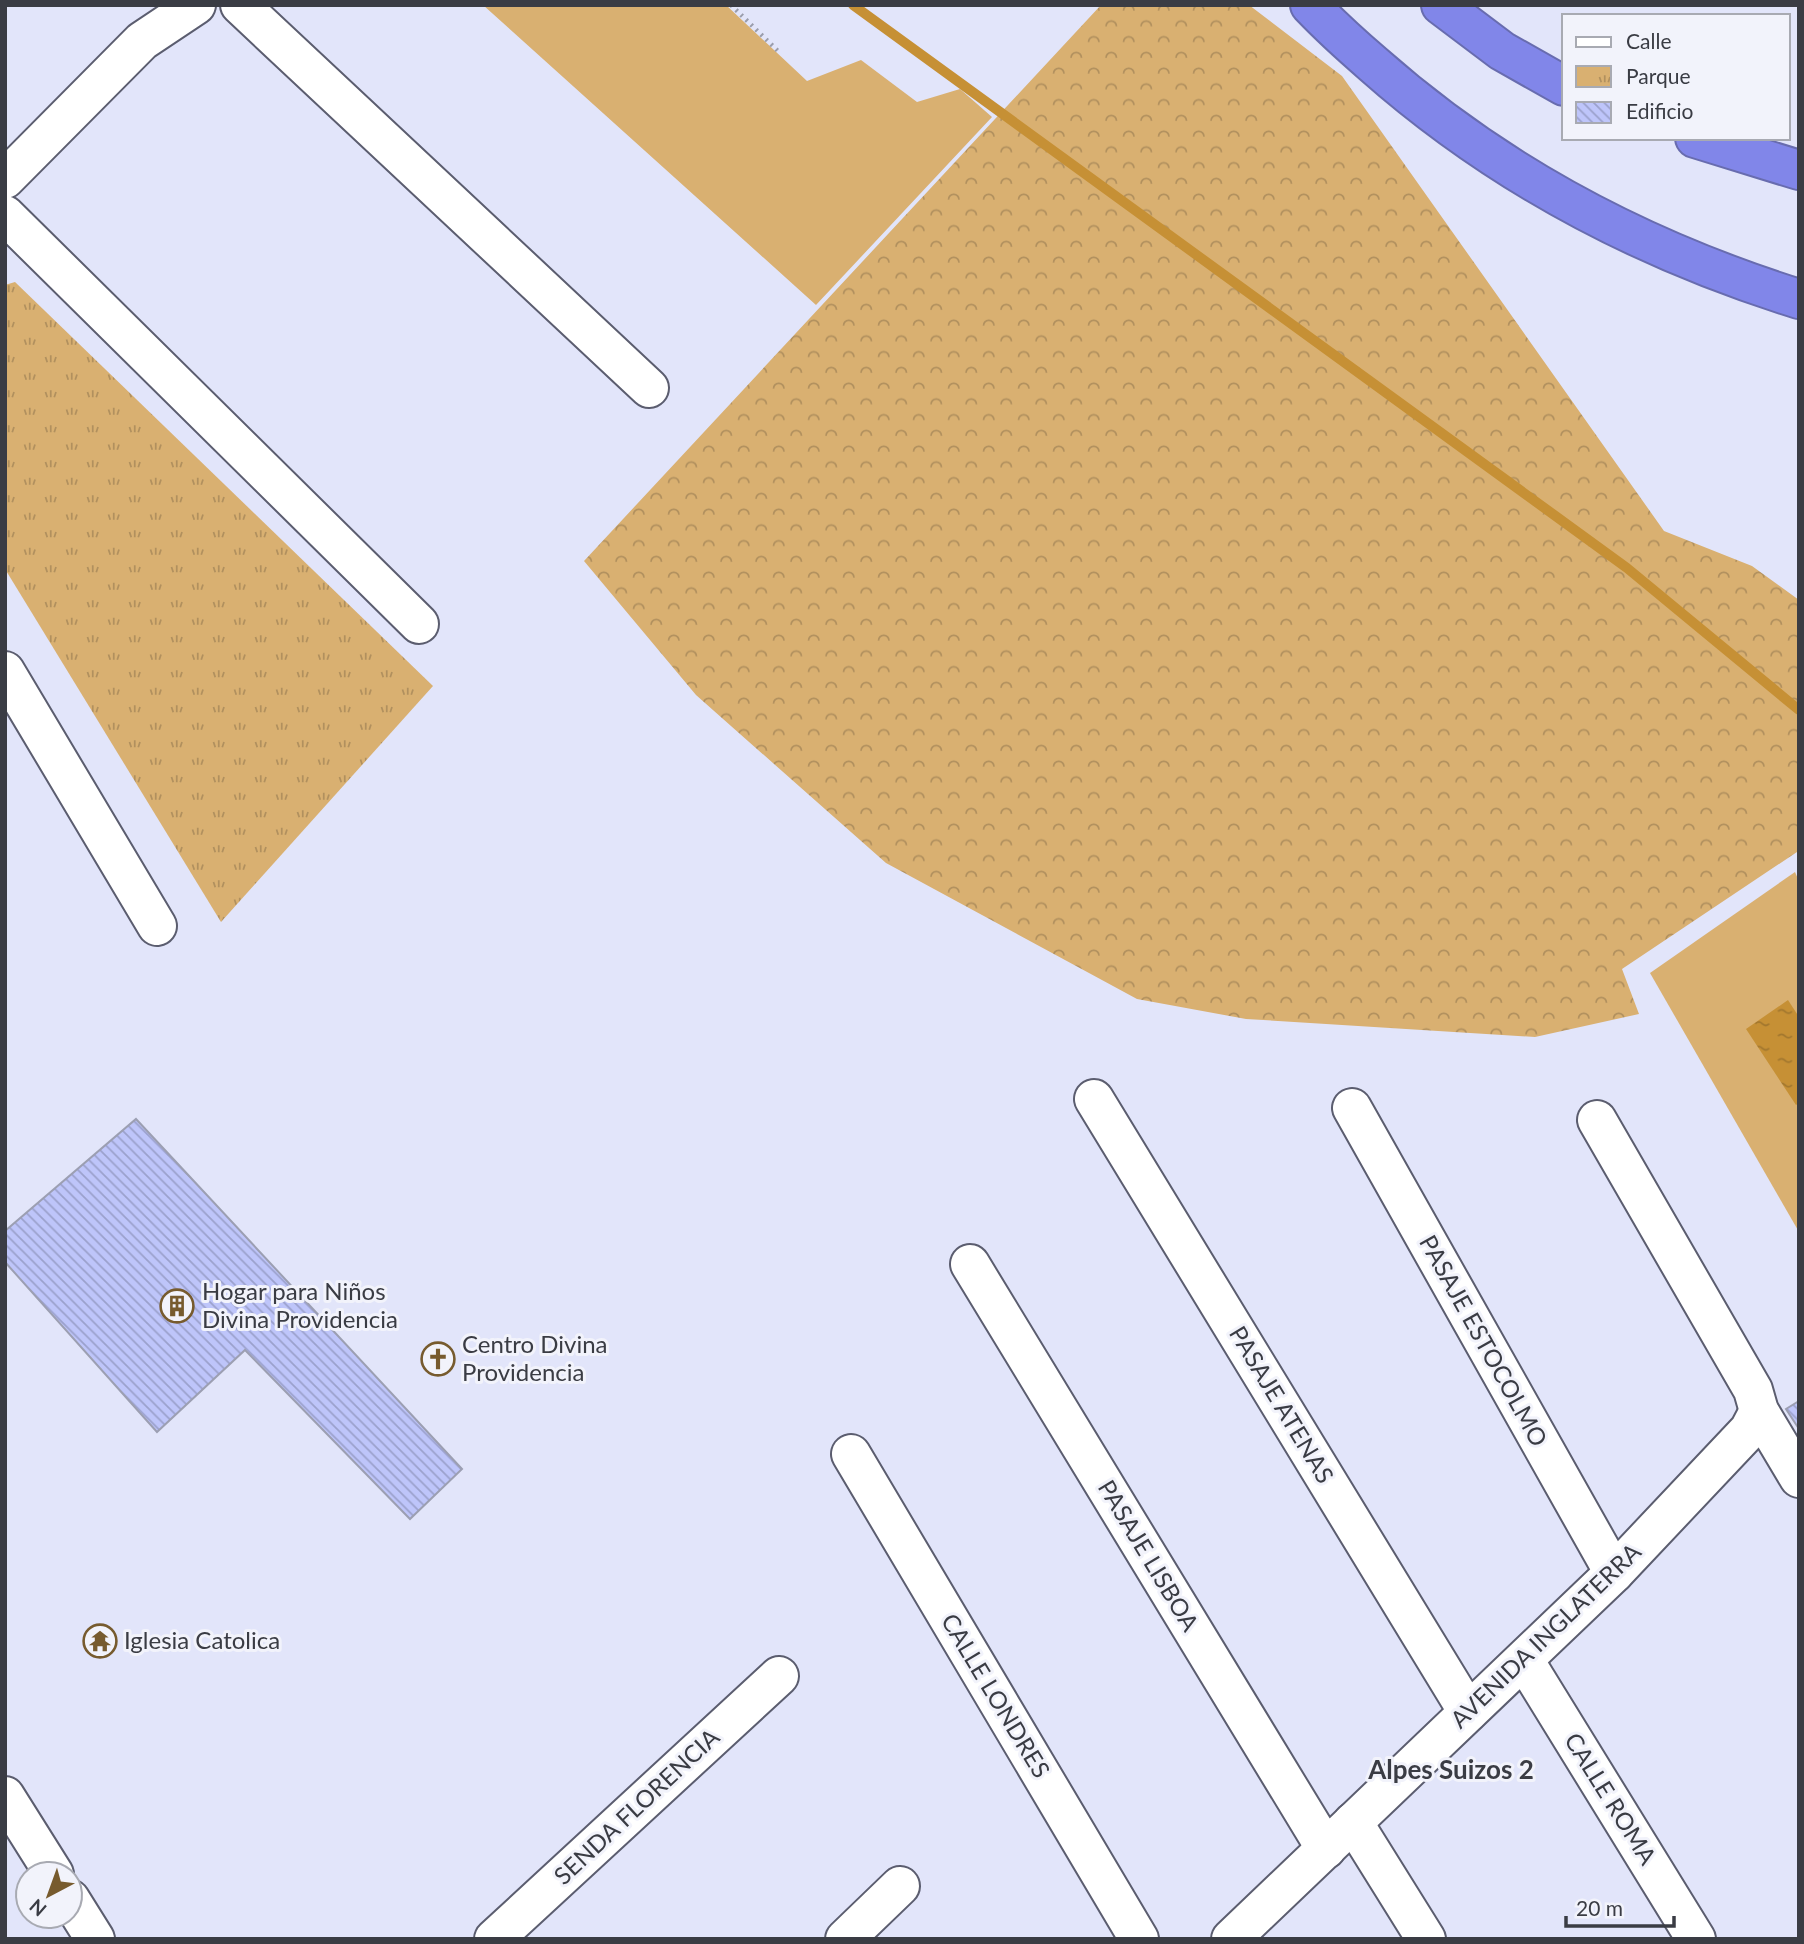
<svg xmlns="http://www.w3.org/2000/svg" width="1804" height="1944" viewBox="0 0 1804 1944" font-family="Lato,sans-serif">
	<defs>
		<pattern id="forest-crowns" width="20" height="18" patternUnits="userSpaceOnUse" patternTransform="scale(1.75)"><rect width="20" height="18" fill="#d9b071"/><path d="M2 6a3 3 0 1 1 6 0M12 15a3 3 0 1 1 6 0" fill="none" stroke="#b1905e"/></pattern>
		<pattern id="park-tufts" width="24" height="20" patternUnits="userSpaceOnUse" patternTransform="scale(1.75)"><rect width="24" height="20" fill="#d9b071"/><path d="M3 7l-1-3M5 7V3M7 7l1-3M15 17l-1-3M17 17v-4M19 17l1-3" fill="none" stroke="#b1905e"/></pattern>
		<pattern id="water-ripples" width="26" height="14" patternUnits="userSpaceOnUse" patternTransform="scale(1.75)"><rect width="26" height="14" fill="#c69035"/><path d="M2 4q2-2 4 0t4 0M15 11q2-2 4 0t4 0" fill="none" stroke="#a2772e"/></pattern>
		<pattern id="building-back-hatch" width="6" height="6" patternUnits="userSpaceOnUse" patternTransform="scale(1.75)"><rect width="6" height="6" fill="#bec5fa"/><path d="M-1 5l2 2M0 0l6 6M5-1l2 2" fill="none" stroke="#9ba1cc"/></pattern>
	</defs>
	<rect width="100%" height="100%" fill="#e2e5fa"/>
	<g fill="#d9b071">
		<polygon points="483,5 726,5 807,81 861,60 917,102 960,89 992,117 816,305"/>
		<polygon points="1795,872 1799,881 1799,1232 1650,973"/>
	</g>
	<polygon fill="url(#forest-crowns)" points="1101,5 1249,5 1342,76 1664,531 1752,566 1799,600 1799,854 1797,852 1622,969 1639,1014 1535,1037 1246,1019 1137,999 886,863 696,695 584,561"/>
	<polygon fill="url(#park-tufts)" points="15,282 433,686 221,922 5,569 5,285"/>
	<polygon fill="url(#water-ripples)" points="1788,1000 1799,1017 1799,1103 1796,1105 1746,1029"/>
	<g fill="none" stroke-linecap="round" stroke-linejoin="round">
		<polyline stroke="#c69035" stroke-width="10" points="853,5 1627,568 1799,710"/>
	</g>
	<g fill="url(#building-back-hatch)" stroke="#9c9fb2" stroke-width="2">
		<polygon points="136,1119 462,1469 410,1519 245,1350 157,1432 5,1262 5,1231"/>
		<polygon points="1799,1401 1799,1429 1786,1409"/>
	</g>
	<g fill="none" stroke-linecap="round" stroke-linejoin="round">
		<defs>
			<g id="minor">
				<polyline points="240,5 649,388"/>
				<polyline points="5,179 142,41 196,5"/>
				<polyline points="5,215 419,624"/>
				<polyline points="5,671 157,926"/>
				<polyline points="1094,1099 1468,1712"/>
				<polyline points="1352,1108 1614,1573"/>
				<polyline points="1597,1120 1753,1390 1759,1411 1799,1478"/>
				<polyline points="970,1264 1326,1849"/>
				<polyline points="851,1454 1139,1939"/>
				<polyline points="1524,1660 1696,1939"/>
				<polyline points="5,1796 54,1874"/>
				<polyline points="1353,1822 1426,1939"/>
				<polyline points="70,1899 95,1939"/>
				<polyline points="494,1939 779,1676"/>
				<polyline points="845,1939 900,1886"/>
				<polyline points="1231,1939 1614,1573 1749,1430 1759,1411"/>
			</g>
			<g id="highway">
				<path d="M1310 5C1330 26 1351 45 1373 64 1496 173 1642 250 1799 299"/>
				<polyline points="1441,5 1502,51 1564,86"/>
				<polyline points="1695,138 1799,170"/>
			</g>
		</defs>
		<use href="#minor" stroke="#5b5d6f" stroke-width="42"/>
		<use href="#highway" stroke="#686caf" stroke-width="42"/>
		<polyline stroke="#9a9dac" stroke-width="4.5" stroke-dasharray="2 5" stroke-linecap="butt" points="731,5 780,53"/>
		<use href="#minor" stroke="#fff" stroke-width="38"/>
		<use href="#highway" stroke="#8186e9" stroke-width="38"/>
	</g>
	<defs>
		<symbol id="building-ring" viewBox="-11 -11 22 22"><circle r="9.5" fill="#f2f3fb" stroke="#775b2e" stroke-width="1.5"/><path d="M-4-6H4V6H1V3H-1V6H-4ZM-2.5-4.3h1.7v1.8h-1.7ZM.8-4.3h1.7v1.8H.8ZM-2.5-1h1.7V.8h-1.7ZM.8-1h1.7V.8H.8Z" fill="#775b2e"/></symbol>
		<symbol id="church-ring" viewBox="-11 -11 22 22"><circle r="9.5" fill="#f2f3fb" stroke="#775b2e" stroke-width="1.5"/><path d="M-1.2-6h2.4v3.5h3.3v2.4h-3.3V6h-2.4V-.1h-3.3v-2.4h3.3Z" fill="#775b2e"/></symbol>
		<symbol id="temple-ring" viewBox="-11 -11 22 22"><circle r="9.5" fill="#f2f3fb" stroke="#775b2e" stroke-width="1.5"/><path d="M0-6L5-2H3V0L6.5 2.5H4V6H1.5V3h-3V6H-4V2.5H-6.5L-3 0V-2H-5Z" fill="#775b2e"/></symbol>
	</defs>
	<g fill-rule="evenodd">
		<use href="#building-ring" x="158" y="1287" width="38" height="38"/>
		<use href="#church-ring" x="419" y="1340" width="38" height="38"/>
		<use href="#temple-ring" x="81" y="1622" width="38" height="38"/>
	</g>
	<g text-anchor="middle" stroke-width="6" stroke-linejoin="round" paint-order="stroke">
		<g font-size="24" fill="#3a3c44" stroke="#f2f3fb" text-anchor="start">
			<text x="202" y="1300">Hogar para Niños<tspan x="202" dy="28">Divina Providencia</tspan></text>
			<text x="462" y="1353">Centro Divina<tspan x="462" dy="28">Providencia</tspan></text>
			<text x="124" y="1649">Iglesia Catolica</text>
		</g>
		<g font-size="24" fill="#3a3c44" stroke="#f2f3fb">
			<text transform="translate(1483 1341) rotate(61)" y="8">PASAJE ESTOCOLMO</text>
			<text transform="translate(1281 1405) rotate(59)" y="8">PASAJE ATENAS</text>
			<text transform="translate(1148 1556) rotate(59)" y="8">PASAJE LISBOA</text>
			<text transform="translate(1546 1636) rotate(-44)" y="8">AVENIDA INGLATERRA</text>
			<text transform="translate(995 1696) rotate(59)" y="8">CALLE LONDRES</text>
			<text transform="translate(1610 1799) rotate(58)" y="8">CALLE ROMA</text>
			<text transform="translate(637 1807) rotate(-43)" y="8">SENDA FLORENCIA</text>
		</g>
		<g font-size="26" font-weight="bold" fill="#3a3c44" stroke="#f2f3fb">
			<text x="1451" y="1779">Alpes Suizos 2</text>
		</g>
	</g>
	<rect width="1804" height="1944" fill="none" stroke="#3a3c44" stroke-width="14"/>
	<rect x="1562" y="14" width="228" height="126" fill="#f2f3fb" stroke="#a8aab2" stroke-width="2"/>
	<rect x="1576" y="37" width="35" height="10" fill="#ffffff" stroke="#a8aab2" stroke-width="2"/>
	<text x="1626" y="49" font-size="21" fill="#3a3c44">Calle</text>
	<rect x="1576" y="66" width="35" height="21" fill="url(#park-tufts)" stroke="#a8aab2" stroke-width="2"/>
	<text x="1626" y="84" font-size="21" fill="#3a3c44">Parque</text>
	<rect x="1576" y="102" width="35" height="21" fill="url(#building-back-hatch)" stroke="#a8aab2" stroke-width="2"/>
	<text x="1626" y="119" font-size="21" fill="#3a3c44">Edificio</text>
	<g transform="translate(49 1895) rotate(221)"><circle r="33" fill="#f2f3fb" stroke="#a8aab2" stroke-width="2"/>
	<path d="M0-5L12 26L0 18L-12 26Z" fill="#775b2e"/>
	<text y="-10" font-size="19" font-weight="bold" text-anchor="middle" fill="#3a3c44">N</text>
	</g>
	<path d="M1566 1916v10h108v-10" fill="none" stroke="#3a3c44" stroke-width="3.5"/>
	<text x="1576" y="1916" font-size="21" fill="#3a3c44" stroke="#f2f3fb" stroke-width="5" paint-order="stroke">20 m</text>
</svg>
